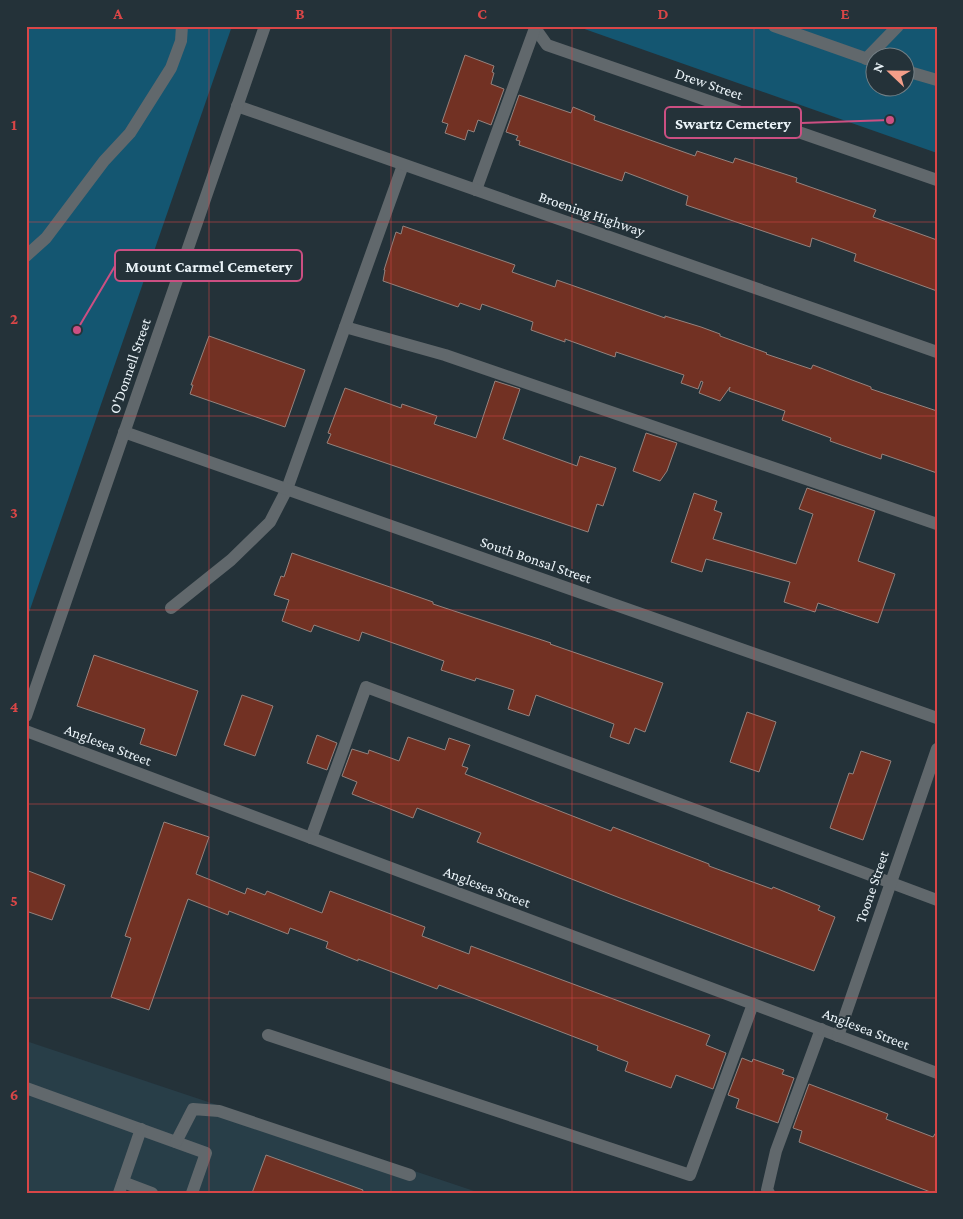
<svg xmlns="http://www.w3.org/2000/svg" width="963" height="1219" viewBox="0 0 963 1219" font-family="'Crimson Pro',serif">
	<rect width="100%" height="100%" fill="#243239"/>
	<polygon fill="#283e48" points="26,1041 480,1193 26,1193"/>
	<g fill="#145671" fill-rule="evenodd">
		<polygon points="26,26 232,26 26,621"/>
		<path d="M576 26H937V153ZM876 58H906V88H876Z"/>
	</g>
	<g fill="#723123" stroke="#94827d">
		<polygon points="465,55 494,66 492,72 494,73 491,84 504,89 491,125 478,120 474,132 468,130 465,140 445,133 448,124 442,122"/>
		<polygon points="519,95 571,113 573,107 595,116 594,120 695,156 697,151 733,163 735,158 797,178 796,182 876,210 873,217 937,240 937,291 854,261 856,254 812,238 810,247 686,205 688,196 625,172 622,181 519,145 520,141 516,140 518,136 506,132"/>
		<polygon points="403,226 515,265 512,272 555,287 557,280 665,318 665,316 701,327 720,334 720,336 767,353 766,354 811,369 813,365 852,380 871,387 871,389 937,411 937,473 882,454 881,459 830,441 831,438 782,420 785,411 729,391 730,387 720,401 699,393 703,382 701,381 698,389 681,383 684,375 616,352 615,357 565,339 565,342 531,330 533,322 482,304 480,310 460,303 458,307 383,281 385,270 384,270 396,232 401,234"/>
		<polygon points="209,336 305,370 285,427 190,394 193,385 191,385"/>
		<polygon points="495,381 520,389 503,439 577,466 580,456 616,468 603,506 597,504 588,532 327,443 331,434 328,433 345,388 401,408 402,404 437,416 434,424 476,438"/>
		<polygon points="646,433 677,443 667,471 660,481 633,471"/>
		<polygon points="807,488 875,511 858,561 895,574 878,623 818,603 815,612 784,602 790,582 706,559 702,572 671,562 694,493 717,501 714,510 722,513 713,539 796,564 813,514 799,509"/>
		<polygon points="292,553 433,602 433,604 551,643 550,644 663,683 645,732 635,728 629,744 610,737 614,724 536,695 529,716 508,709 514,690 476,678 475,681 441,670 444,661 362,632 359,641 314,625 311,632 282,621 289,600 274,595 281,576 284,577"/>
		<polygon points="94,655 198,691 176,756 140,744 145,729 77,706"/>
		<polygon points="242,695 273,706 255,756 224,745"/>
		<polygon points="747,712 776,722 759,772 730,762"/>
		<polygon points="317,735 337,743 327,770 307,763"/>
		<polygon points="408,737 445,750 449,738 470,745 462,766 468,768 465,774 611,831 613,827 709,864 709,866 772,889 773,887 820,906 818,910 835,917 814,971 620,898 477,842 481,833 417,808 413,818 352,794 357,782 342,776 352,749 368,754 369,750 399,761"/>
		<polygon points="861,751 891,761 863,840 830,828 849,773 853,774"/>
		<polygon points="164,822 209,837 196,874 245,894 247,888 265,895 267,891 322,913 330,891 425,927 422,936 469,954 471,946 710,1035 706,1045 726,1053 713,1089 676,1075 671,1088 625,1071 628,1062 597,1050 598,1046 439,985 437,989 358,959 358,961 326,948 328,942 290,928 288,934 229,911 228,915 188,899 149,1010 111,997 131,938 125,936"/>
		<polygon points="26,870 65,885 52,920 26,911"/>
		<polygon points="742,1058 752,1062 753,1059 784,1070 782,1074 794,1078 778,1123 736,1108 739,1099 728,1095"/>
		<polygon points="809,1084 888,1114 886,1119 933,1137 937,1131 937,1193 933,1193 799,1142 802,1131 793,1128"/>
		<polygon points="266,1155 363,1190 362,1193 252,1193"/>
	</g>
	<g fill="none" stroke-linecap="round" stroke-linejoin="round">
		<g stroke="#61686c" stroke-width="12">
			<polyline points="774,26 876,62"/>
			<polyline points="535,28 547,45 937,180"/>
			<polyline points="866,59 898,26"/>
			<polyline points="906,71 937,80"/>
			<polyline points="476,190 535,28"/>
			<polyline points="26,256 46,238 104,161 130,133 171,68 181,41 182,26"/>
			<polyline points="345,327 445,355 937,524"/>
			<polyline points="171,608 231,560 270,522 287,489 403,165"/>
			<polyline points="311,838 366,687 937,900"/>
			<polyline points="268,1035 690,1175 753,1004"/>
			<polyline points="26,1088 206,1153 192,1193"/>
			<polyline points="176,1142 193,1109 219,1111 410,1175"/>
			<polyline points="123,1182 152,1193"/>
			<polyline points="119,1193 141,1129"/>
			<polyline points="769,1193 767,1190 776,1151 821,1029"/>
		</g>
		<g stroke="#61686c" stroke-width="12">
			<polyline points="124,432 937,718"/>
			<polyline points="26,731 937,1073"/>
			<polyline points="838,1036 937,749"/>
		</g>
		<g stroke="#61686c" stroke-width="12">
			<polyline points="237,106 937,352"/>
			<polyline points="26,716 265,26"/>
		</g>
	</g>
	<path fill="none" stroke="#d94647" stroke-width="1" stroke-opacity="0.55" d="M209 26V1193M391 26V1193M572 26V1193M754 26V1193M26 222H937M26 416H937M26 610H937M26 804H937M26 998H937"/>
	<g text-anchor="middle" stroke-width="4" stroke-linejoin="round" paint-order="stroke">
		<g font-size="15" fill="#eaf3f8" stroke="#243239">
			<text transform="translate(709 84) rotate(19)" y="5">Drew Street</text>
			<text transform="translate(592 214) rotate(19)" y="5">Broening Highway</text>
			<text transform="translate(130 366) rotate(-71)" y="5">O'Donnell Street</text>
			<text transform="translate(536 560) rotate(19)" y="5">South Bonsal Street</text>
			<text transform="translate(108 745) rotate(21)" y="5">Anglesea Street</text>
			<text transform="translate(487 887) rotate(21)" y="5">Anglesea Street</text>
			<text transform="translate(872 887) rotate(-71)" y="5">Toone Street</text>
			<text transform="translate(866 1029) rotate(21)" y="5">Anglesea Street</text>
		</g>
	</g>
	<path fill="none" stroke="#cc4f82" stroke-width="2" d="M890 120L801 123M77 330L115 266"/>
	<g fill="#cc4f82" stroke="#243239" stroke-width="2">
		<circle cx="890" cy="120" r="5"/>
		<circle cx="77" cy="330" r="5"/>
	</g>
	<g fill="#243239" stroke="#cc4f82" stroke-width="2">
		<rect x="665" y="107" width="136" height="31" rx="5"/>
		<rect x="115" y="250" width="187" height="31" rx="5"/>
	</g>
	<g font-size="16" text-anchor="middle" font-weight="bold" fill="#eaf3f8">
		<text x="733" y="129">Swartz Cemetery</text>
		<text x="209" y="272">Mount Carmel Cemetery</text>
	</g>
	<rect width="963" height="1219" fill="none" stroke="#243239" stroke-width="55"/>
	<g transform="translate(890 72) rotate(292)"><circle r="24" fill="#243239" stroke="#737f85"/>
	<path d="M0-4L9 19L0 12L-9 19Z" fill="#f49e89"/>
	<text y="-8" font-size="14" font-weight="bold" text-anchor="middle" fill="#eaf3f8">N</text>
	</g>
	<rect x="28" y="28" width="908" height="1164" fill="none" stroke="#d94647" stroke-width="2"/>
	<g font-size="16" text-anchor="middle" font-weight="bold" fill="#d94647">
		<text x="118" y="19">A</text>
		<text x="300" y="19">B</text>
		<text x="482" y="19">C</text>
		<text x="663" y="19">D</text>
		<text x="845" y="19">E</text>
		<text x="14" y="130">1</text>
		<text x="14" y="324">2</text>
		<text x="14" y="518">3</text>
		<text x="14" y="712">4</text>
		<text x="14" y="906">5</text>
		<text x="14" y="1100">6</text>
	</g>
</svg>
